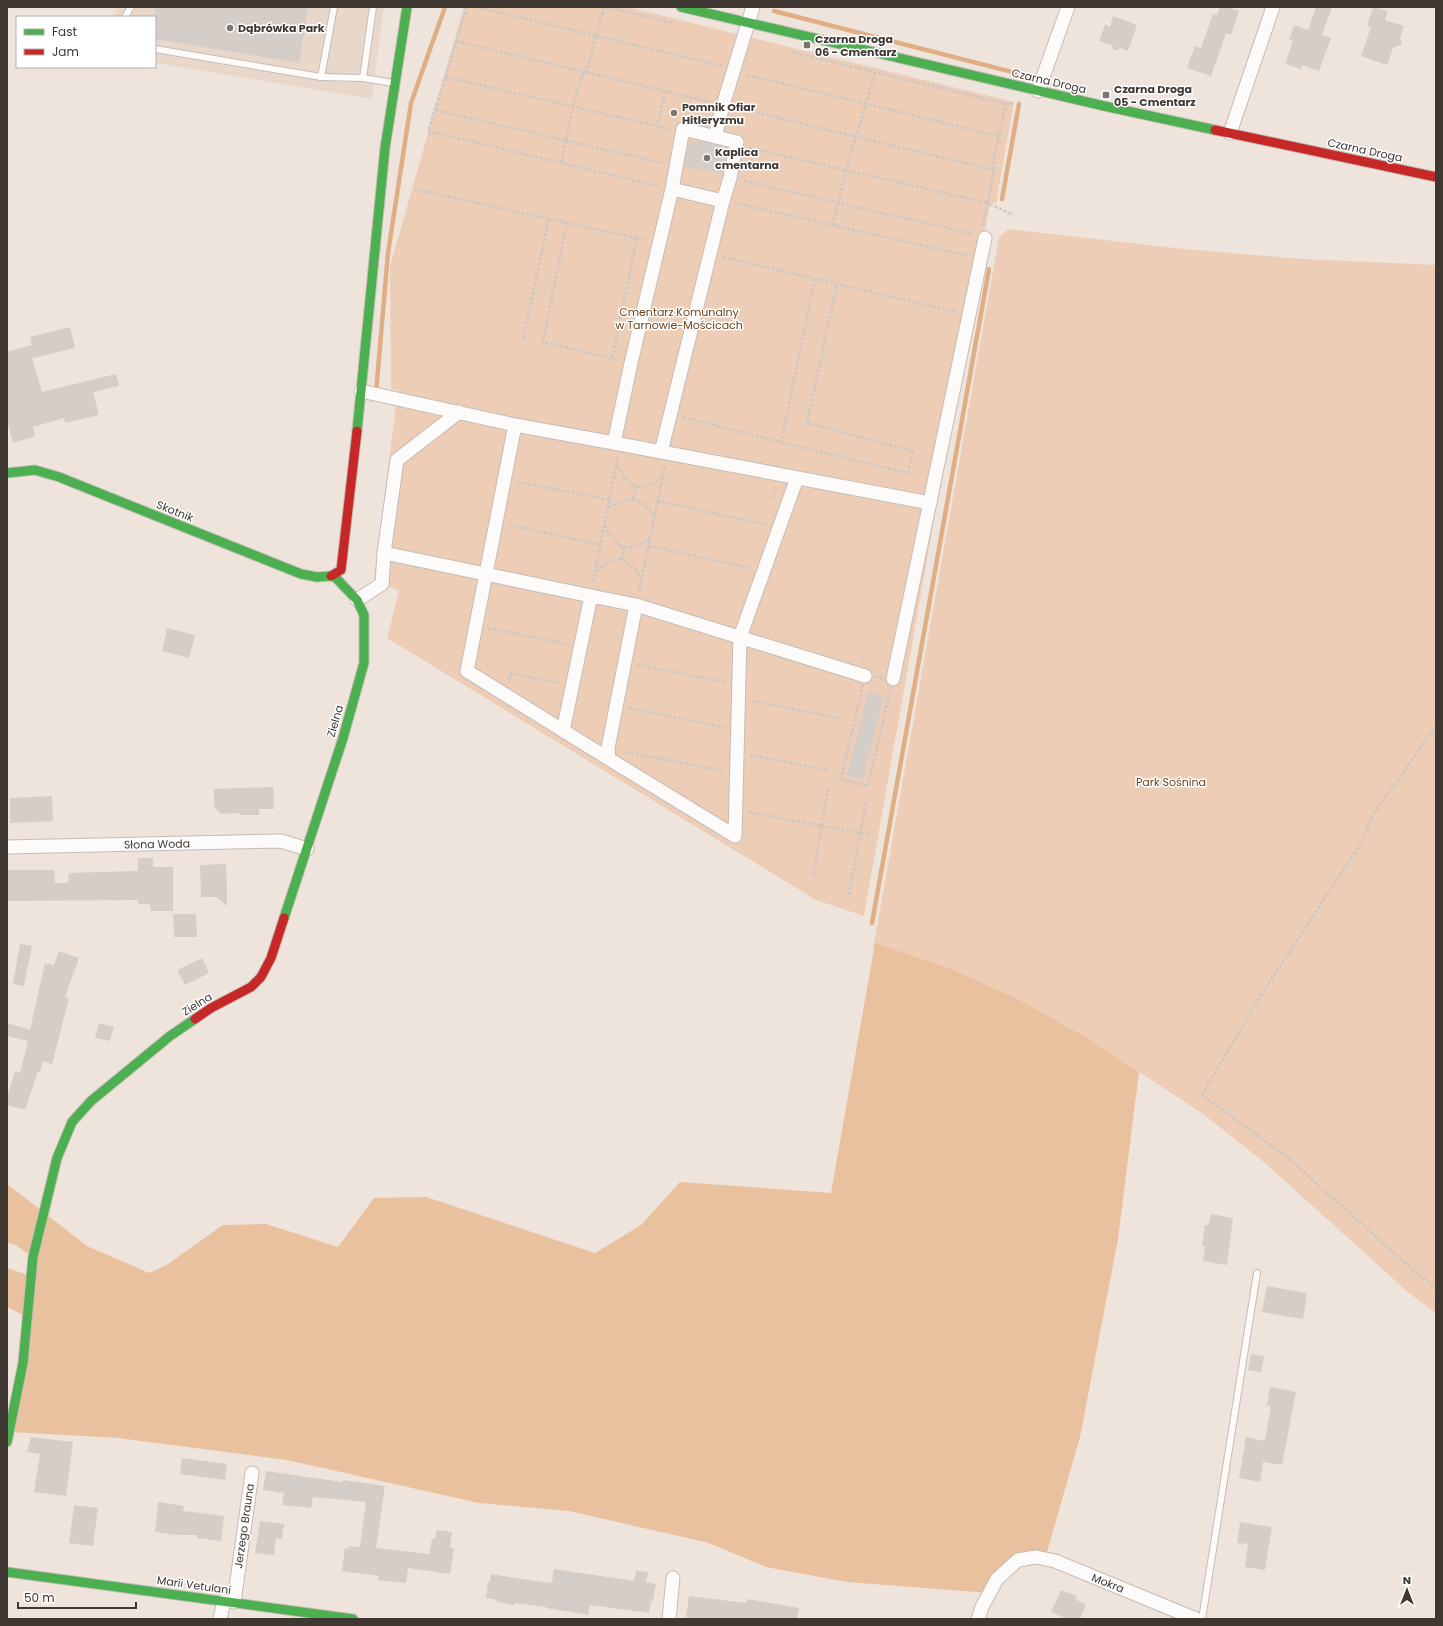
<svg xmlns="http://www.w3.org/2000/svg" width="1443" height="1626" viewBox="0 0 1443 1626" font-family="Poppins,sans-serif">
	<rect width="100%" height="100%" fill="#eee4dc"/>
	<polygon fill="#e9d7ca" points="118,7 384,7 372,99 155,63 155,17 112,17"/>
	<g fill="#edcdb5">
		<polygon points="464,7 627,7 1014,102 996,203 990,203 864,916 816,900 387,638 399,590 374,581 398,390 391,389 390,266"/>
		<polygon points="1008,229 1184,249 1302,259 1436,265 1436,1313 1409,1293 1265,1163 1203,1114 1091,1040 1018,999 954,970 873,949 999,237"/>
	</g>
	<polygon fill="#eac19f" points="875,943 954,970 1018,999 1091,1040 1139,1072 1118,1239 1080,1437 1045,1559 1018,1560 989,1593 847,1582 766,1567 709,1543 569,1511 479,1503 287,1460 118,1438 10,1432 27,1317 7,1307 7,1268 31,1276 33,1257 15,1245 7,1243 7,1184 87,1246 149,1273 168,1264 223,1225 266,1224 338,1247 374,1198 426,1197 595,1253 641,1225 680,1182 831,1193"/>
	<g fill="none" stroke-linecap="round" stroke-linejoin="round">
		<g stroke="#dfae85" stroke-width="4.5">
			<polyline points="774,11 1024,75 1023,79"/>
			<polyline points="1002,199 1019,104"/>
			<polyline points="376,393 388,253 411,103 445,7"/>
			<polyline points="872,923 989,269"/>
		</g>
	</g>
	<g fill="#d5cdc7">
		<polygon points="155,7 308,7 299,63 155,39"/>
		<polygon points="1220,7 1227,7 1239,11 1231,35 1226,33 1211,76 1187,68 1195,46 1201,48 1213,14 1217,15"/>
		<polygon points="1316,7 1332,7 1322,35 1331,38 1319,71 1302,65 1301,69 1285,64 1293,41 1289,40 1294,25 1308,30"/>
		<polygon points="1373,7 1388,11 1385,20 1404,26 1400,39 1402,44 1393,48 1387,65 1361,56 1371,27 1367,25"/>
		<polygon points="1113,16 1137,25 1128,51 1120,48 1114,51 1112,45 1099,41 1105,25 1110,27"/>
		<polygon points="689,141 699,143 699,141 721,146 721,148 727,150 723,174 684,166"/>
		<polygon points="70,327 75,348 32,358 42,392 116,374 119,386 93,392 99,415 65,423 64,418 33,427 35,436 13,443 7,420 7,352 32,345 30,337"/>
		<polygon points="167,628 195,635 189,658 162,651"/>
		<polygon points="868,692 884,696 863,780 848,776 847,775"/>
		<polygon points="273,787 274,809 259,809 259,815 240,815 240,813 221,814 214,807 214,789"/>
		<polygon points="52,796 53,821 10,823 10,798"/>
		<polygon points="138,858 153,858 153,867 173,867 173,911 151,911 150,904 138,904 138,900 7,901 7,870 54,870 55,883 68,883 69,873 138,871"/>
		<polygon points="226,864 227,888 227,906 216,897 201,897 200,865"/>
		<polygon points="173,914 196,914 197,937 174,937"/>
		<polygon points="20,944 32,946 24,986 13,984"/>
		<polygon points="59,951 79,958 65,997 69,998 52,1064 43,1061 40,1072 38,1071 25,1110 7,1105 7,1097 15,1071 20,1073 28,1041 7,1036 7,1023 30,1030 45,963 54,965"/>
		<polygon points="202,958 209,973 185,985 177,970"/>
		<polygon points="99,1023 114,1027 110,1041 95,1038"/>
		<polygon points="1211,1214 1233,1218 1227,1265 1203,1261 1205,1247 1202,1246 1205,1225 1209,1225"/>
		<polygon points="1267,1286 1307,1293 1303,1319 1262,1312"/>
		<polygon points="1251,1354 1264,1356 1261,1372 1248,1370"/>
		<polygon points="1270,1387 1296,1392 1282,1465 1263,1462 1260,1482 1239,1478 1246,1437 1265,1441 1271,1406 1267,1406"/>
		<polygon points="31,1437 73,1442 66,1496 34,1492 40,1454 27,1452"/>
		<polygon points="182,1458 227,1464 225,1480 180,1474"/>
		<polygon points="266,1471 342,1482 343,1480 385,1486 376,1548 429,1554 432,1539 435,1539 437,1530 452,1532 450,1548 454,1548 450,1574 408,1568 406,1583 378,1580 379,1576 342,1571 345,1548 349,1549 349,1546 360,1547 366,1502 313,1497 311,1508 282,1505 284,1493 263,1490"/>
		<polygon points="158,1502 184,1506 183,1511 224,1516 221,1541 197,1538 197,1535 177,1535 155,1532"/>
		<polygon points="74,1505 98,1508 93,1546 69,1543"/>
		<polygon points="260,1521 284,1524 282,1539 276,1538 274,1555 255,1553"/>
		<polygon points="1240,1522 1272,1527 1265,1570 1245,1567 1248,1544 1237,1543"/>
		<polygon points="554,1569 634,1581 636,1571 648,1572 646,1582 656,1584 653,1601 651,1601 649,1613 590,1605 588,1615 546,1608 546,1607 515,1603 514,1605 497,1602 497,1600 486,1598 488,1582 490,1582 491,1574 549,1583 552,1582"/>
		<polygon points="1061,1590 1077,1596 1075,1599 1086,1605 1080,1619 1067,1619 1051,1612"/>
		<polygon points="689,1596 746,1603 747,1599 799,1608 797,1619 697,1619 686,1617"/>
	</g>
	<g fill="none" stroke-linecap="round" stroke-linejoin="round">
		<defs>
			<g id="lane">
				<polyline points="125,17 131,7"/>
				<polyline points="155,49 321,77 334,7"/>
				<polyline points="321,77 363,78 373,7"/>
				<polyline points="363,78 393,83"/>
				<polyline points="1202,1619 1257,1273"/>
			</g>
			<g id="street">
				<polyline points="1038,91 1068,7"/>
				<polyline points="1230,133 1273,7"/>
				<polyline points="715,137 723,105 753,7"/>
				<polyline points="361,391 515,425 614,443 930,503"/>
				<polyline points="515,425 467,671 609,759 735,836 740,637 797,478"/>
				<polyline points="614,443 631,363 672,189 723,201 730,178 737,142 683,129 672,189"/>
				<polyline points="661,452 723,201"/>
				<polyline points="384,553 591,596"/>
				<polyline points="357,600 382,584 384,553 397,460 459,412"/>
				<polyline points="893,679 985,238"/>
				<polyline points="563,731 591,596 636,605"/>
				<polyline points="609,759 608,748 636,605 865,676"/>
				<polyline points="7,847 281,841 307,849"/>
				<polyline points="234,1602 252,1473"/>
				<polyline points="220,1619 224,1601"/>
				<polyline points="669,1619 673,1578"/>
				<polyline points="978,1619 982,1607 997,1579 1018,1560 1036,1557 1055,1561 1196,1619"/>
			</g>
			<g id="fast">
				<polyline points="681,7 1104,106 1215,130"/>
				<polyline points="357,431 385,148 407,7"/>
				<polyline points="7,473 35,470 59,477 301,574 317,577 331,576"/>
				<polyline points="284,918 343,738 364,663 364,615 357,600 333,575"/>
				<polyline points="7,1442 23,1363 33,1257 57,1158 72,1122 91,1101 170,1036 195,1019"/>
				<polyline points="7,1572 353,1619"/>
			</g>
			<g id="jam">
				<polyline points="1215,130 1436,177"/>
				<polyline points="331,576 341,570 357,431"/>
				<polyline points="195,1019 211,1008 251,987 261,977 271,958 284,918"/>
			</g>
		</defs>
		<use href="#lane" stroke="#c4bcb7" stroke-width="8"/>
		<use href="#street" stroke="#c4bcb7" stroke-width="15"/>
		<use href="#fast" stroke="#c4bcb7" stroke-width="11"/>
		<use href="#jam" stroke="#c4bcb7" stroke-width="11"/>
		<g stroke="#cbc7c4" stroke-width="2.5" stroke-dasharray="3 2" stroke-linecap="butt">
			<polyline points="467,7 428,131 658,186"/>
			<polyline points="476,7 722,66"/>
			<polyline points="606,7 673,23"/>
			<polyline points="456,41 710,102"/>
			<polyline points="747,75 999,136"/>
			<polyline points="445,77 657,126"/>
			<polyline points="666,91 657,126 668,129"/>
			<polyline points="1006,104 1011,105 1012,101"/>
			<polyline points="737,108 994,170 994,157 1006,104 791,52"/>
			<polyline points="435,110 662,163"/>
			<polyline points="750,148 988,203 994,170"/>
			<polyline points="561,163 573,106 582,75 586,73 604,7"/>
			<polyline points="744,181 973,234"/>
			<polyline points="414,189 645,240"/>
			<polyline points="735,203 969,256"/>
			<polyline points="567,222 543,342 618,360"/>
			<polyline points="833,225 846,170 875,73"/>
			<polyline points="983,225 988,203 1013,215"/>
			<polyline points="723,257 956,312"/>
			<polyline points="523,339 549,218"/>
			<polyline points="612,358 637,238"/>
			<polyline points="683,417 781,442 815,279"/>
			<polyline points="781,442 908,473 913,451 807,423 837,284"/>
			<path d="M617 465C632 490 636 492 662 478"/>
			<polyline points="518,482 610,500"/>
			<polyline points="773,498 775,487"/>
			<polyline points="633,499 636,487"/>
			<polyline points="658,501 767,525"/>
			<path d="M609 508C630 497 638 495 655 516"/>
			<polyline points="510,525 601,545"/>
			<path d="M605 525C617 551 627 553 650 538"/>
			<polyline points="649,546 750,568"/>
			<polyline points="622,560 624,547"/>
			<path d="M596 571C618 554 626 555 641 578"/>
			<polyline points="593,582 618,457"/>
			<polyline points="639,592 665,465"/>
			<polyline points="488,628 568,644"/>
			<polyline points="862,662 864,655"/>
			<polyline points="638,665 725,682"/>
			<polygon points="865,676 893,679 868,786 841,779"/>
			<polyline points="509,680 511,673 559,683"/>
			<polyline points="753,701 838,718"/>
			<polyline points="629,708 724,727"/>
			<polyline points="1436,726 1372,816 1364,838 1256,1003 1202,1095 1288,1158 1402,1260 1436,1289"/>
			<polyline points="626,752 723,771"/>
			<polyline points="750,755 827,770"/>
			<polyline points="748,812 870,835"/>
			<polyline points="813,875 828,788"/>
			<polyline points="849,895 866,803"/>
		</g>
		<use href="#lane" stroke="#fcfbfa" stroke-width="6"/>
		<use href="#street" stroke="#fcfbfa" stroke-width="13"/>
		<use href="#fast" stroke="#4caf50" stroke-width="9"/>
		<use href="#jam" stroke="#c62828" stroke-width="9"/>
	</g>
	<g fill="#7c746e" stroke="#fff" stroke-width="1.5">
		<circle cx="230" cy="28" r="4"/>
		<rect x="803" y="41" width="8" height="8" rx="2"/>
		<rect x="1102" y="91" width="8" height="8" rx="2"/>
		<circle cx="674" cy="113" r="4"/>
		<circle cx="707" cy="158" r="4"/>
	</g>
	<g text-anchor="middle" stroke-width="3" stroke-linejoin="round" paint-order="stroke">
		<g font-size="11" font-weight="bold" fill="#3e3732" stroke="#fff" text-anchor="start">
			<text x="238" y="32">Dąbrówka Park</text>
			<text x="815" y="43">Czarna Droga<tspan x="815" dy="13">06 - Cmentarz</tspan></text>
			<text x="1114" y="93">Czarna Droga<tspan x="1114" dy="13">05 - Cmentarz</tspan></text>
			<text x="682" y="111">Pomnik Ofiar<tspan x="682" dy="13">Hitleryzmu</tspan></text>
			<text x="715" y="156">Kaplica<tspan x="715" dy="13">cmentarna</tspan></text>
		</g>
		<g font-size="11" fill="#3e3732" stroke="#fff">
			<text transform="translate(1049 81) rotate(13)" y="4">Czarna Droga</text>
			<text transform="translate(1365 150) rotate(12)" y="4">Czarna Droga</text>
			<text transform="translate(175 511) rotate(22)" y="4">Skotnik</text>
			<text transform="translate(335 721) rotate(-74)" y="4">Zielna</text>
			<text transform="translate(157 844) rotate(-1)" y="4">Słona Woda</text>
			<text transform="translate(197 1004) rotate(-32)" y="4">Zielna</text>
			<text transform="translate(244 1526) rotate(-82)" y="4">Jerzego Brauna</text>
			<text transform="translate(1108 1583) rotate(22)" y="4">Mokra</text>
			<text transform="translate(194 1585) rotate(8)" y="4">Marii Vetulani</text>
		</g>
		<g font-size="11" fill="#6e4119" stroke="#fff">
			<text x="679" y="316">Cmentarz Komunalny<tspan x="679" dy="13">w Tarnowie-Mościcach</tspan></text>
			<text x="1171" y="786">Park Sośnina</text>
		</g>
	</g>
	<rect width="1443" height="1626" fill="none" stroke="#3e3732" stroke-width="16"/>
	<rect x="16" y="16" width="140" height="52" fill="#ffffff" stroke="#b2afad"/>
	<rect x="24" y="29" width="20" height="6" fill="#4caf50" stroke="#b2afad"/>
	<text x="52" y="36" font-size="12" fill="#3e3732">Fast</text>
	<rect x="24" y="49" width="20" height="6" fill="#c62828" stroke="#b2afad"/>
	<text x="52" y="56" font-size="12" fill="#3e3732">Jam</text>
	<g transform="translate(1407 1590)" stroke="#ffffff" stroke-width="3" paint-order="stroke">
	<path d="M0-3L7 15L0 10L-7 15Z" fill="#3e3732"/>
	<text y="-6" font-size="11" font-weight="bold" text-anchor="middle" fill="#3e3732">N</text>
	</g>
	<path d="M18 1602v6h118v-6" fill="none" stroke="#3e3732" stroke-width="2"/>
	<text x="24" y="1602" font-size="12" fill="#3e3732" stroke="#ffffff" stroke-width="3" paint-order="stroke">50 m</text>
</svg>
